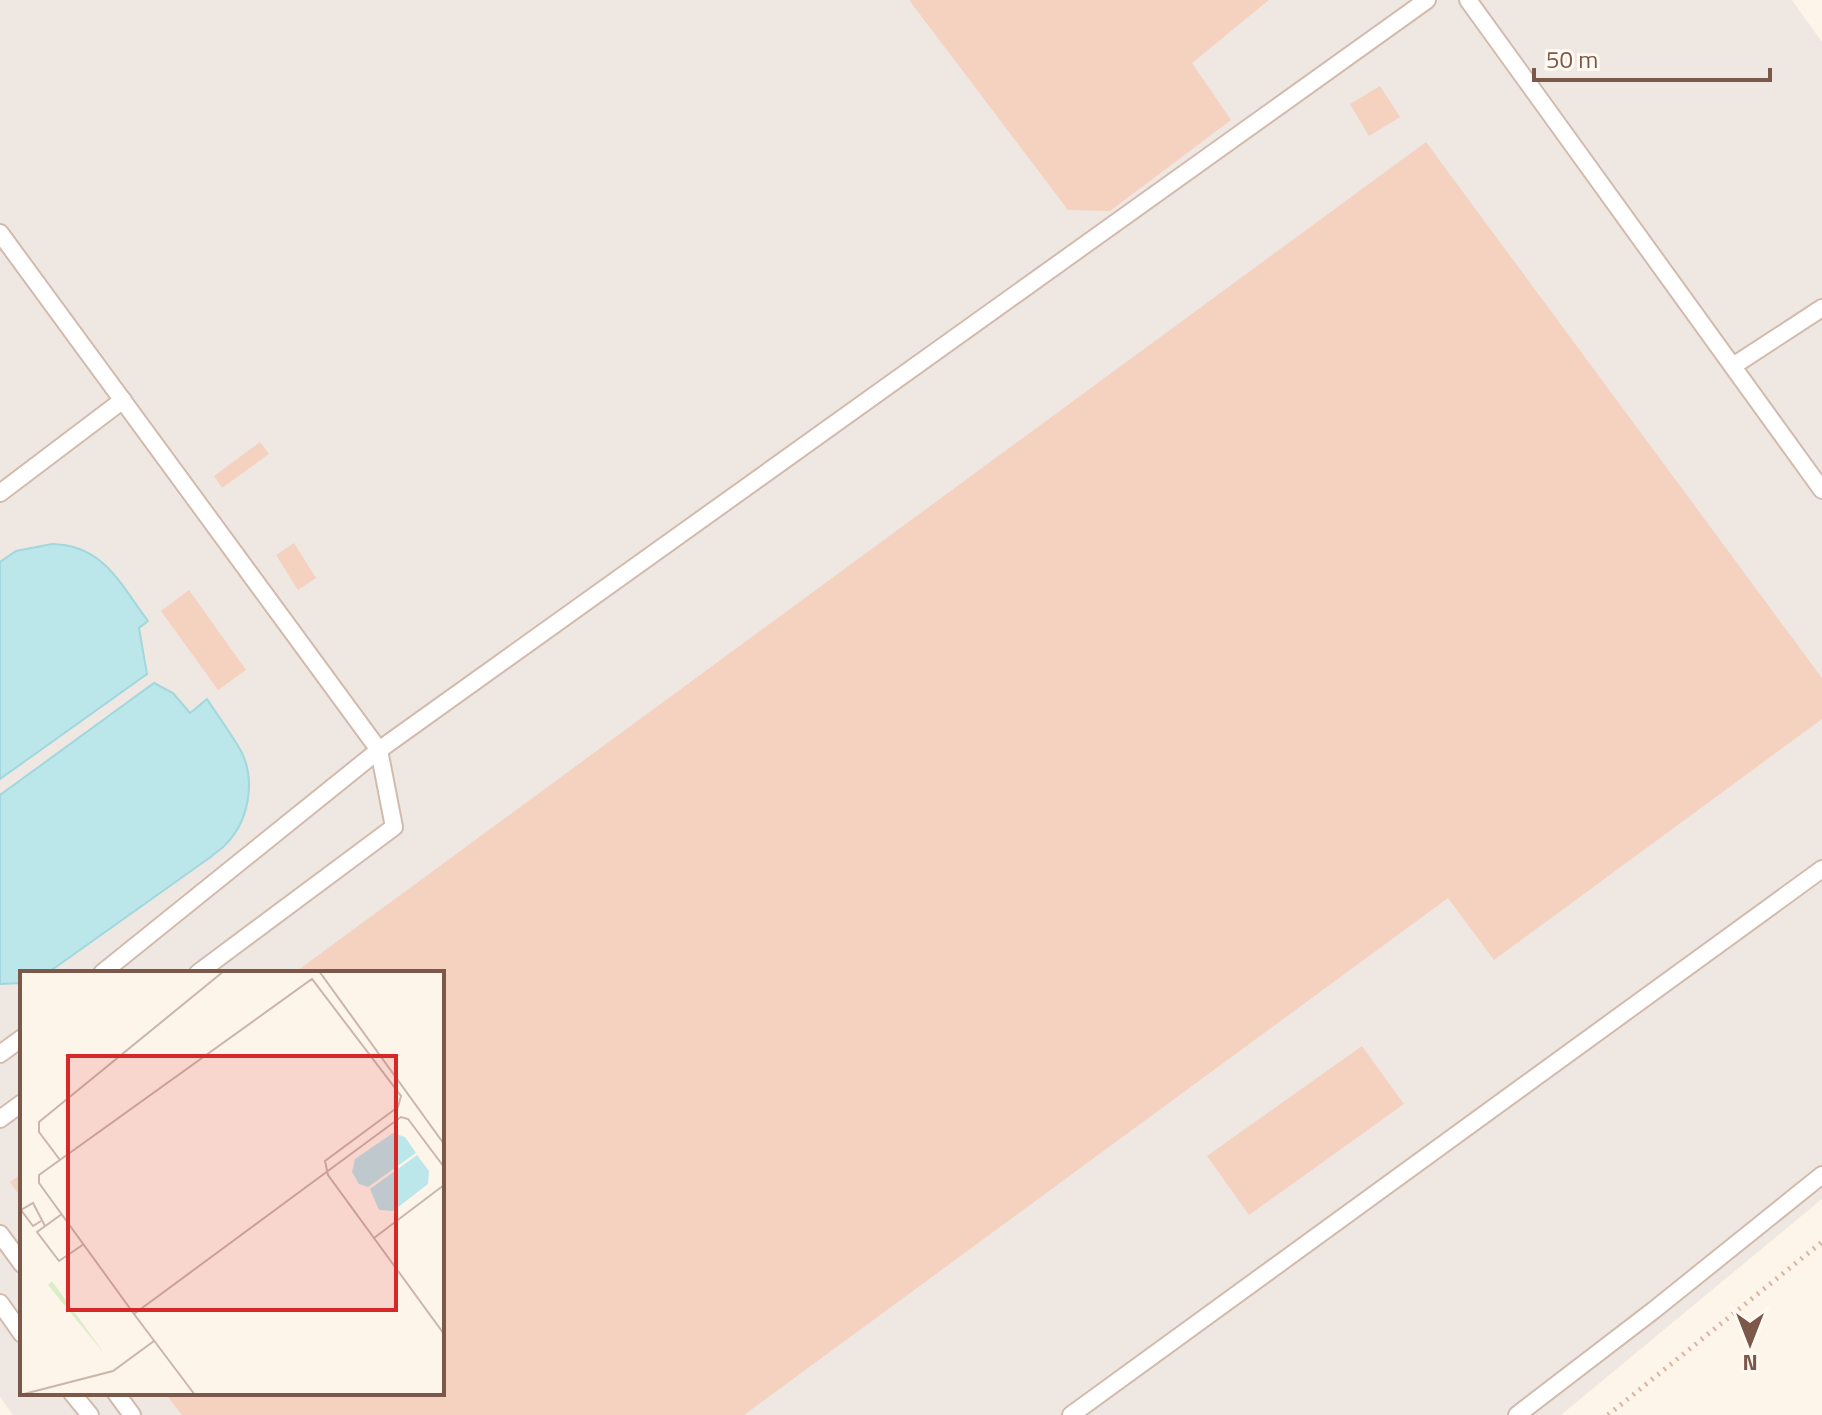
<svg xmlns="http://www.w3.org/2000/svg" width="1822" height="1415" viewBox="0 0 1822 1415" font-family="'Titillium Web',sans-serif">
	<rect width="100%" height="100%" fill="#fef5ea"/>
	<path fill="#efe8e2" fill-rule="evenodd" d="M0 0H1792L1822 42V1199L1561 1415H13L0 1397ZM22 973H442V1393H22Z"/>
	<g fill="#bbe6ea" stroke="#a1d7dd" stroke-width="2">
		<path d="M52 544C104 545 120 584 148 621L139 628 147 674 0 779V562L16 551Z"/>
		<path d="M154 683 173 693 190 713 207 699C218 716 231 733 241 751 256 780 249 821 226 844 222 849 216 852 212 856L56 967 46 973H22V983L0 984V795Z"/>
	</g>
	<g fill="#f5d1bf">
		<polygon points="909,0 1269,0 1192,63 1231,120 1110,211 1068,210"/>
		<polygon points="1380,86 1400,117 1369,136 1350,104"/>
		<polygon points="1426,142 1822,678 1822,719 1494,960 1448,898 744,1415 182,1415 165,1393 442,1393 442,973 294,973"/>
		<polygon points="260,442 269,454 222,488 214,476"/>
		<polygon points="294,543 316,578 298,590 276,555"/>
		<polygon points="189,590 246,670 218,690 161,611"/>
		<polygon points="1362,1046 1404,1104 1249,1215 1207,1156"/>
		<polygon points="22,1173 22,1199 10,1182"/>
	</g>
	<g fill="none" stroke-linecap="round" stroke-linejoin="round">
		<defs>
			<g id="service">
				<polyline points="1468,0 1822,490"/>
				<polyline points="0,233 379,750 394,827 198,973"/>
				<polyline points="1733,366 1822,308"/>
				<polyline points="0,493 123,400"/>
				<polyline points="102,973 379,750 1427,0"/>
				<polyline points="0,1054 22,1038"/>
				<polyline points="0,1119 22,1103"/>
				<polyline points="0,1234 22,1264"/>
				<polyline points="0,1303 22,1334"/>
				<polyline points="72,1393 90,1415"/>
				<polyline points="116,1393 132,1415"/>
				<polyline points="1071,1415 1822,869"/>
				<polyline points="1517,1415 1654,1310 1822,1175"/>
			</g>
		</defs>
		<use href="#service" stroke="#d2bbad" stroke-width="20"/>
		<polyline stroke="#dbb4a1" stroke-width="5" stroke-dasharray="2 6" stroke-linecap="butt" points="1608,1415 1822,1242"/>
		<use href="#service" stroke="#fff" stroke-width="16"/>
	</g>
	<g transform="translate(20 971)">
		<rect width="424" height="424" fill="#fef5ea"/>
		<path d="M32 310 86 385 28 314Z" fill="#d9eec6"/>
		<path d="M373 162 385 166 396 182 348 216 339 213 332 201 335 188ZM397 184 409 200 408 213 373 240 359 239 350 218Z" fill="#bbe6ea"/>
		<path fill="none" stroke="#cab6aa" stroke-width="2" d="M299 0 424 173M40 189 19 161V151L204 0M42 243 17 261 39 290 64 273M21 250 13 255 1 239 13 232 25 255M354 267 424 214M114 343 19 212V204L292 8 381 125 378 136 305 190 308 204 424 363M0 424 93 400 134 370M175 424 114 343 381 146 388 148 424 196"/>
		<path fill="#d62828" fill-opacity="0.15" stroke="#d62828" stroke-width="4" d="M48 85H376V339H48Z"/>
		<rect width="424" height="424" fill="none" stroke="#7c584a" stroke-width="4"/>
	</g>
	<g transform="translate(1750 1343) rotate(180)" stroke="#fff9f1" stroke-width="6" paint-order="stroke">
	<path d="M0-6L14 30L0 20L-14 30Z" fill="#7c584a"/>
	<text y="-12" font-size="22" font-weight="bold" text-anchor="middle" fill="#7c584a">N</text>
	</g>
	<path d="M1534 68v12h236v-12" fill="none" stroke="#7c584a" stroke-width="4"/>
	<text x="1546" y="68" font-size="24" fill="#7c584a" stroke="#fff9f1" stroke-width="6" paint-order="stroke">50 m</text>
</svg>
